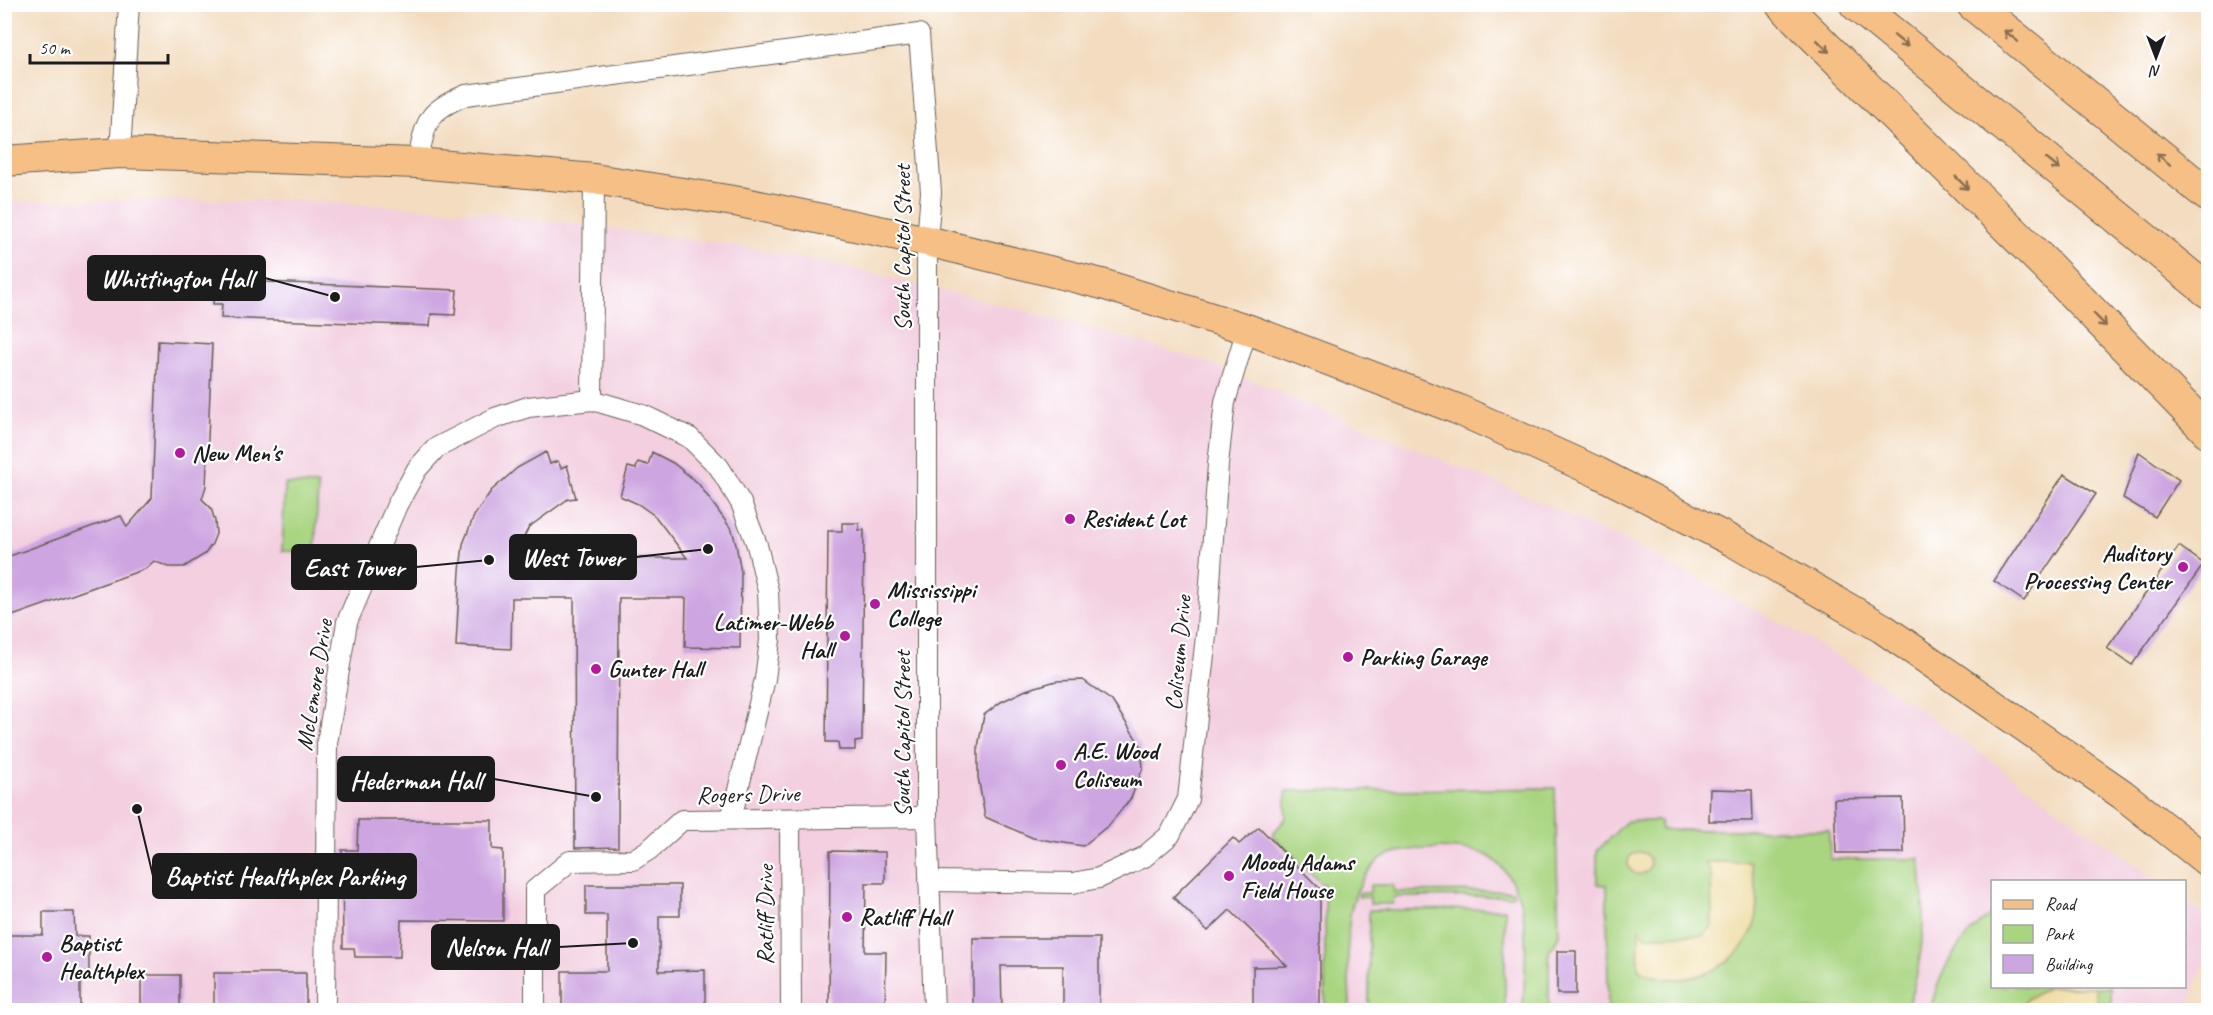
<svg xmlns="http://www.w3.org/2000/svg" width="2213" height="1015" viewBox="0 0 2213 1015" font-family="Caveat,sans-serif">
	<rect width="100%" height="100%" fill="#fff"/>
	<filter id="ink" filterUnits="userSpaceOnUse"><feTurbulence type="fractalNoise" baseFrequency=".0167" numOctaves="2"/><feDisplacementMap in="SourceGraphic" scale="12" xChannelSelector="R" yChannelSelector="G"/><feConvolveMatrix kernelMatrix="1 2 1 2 8 2 1 2 1" color-interpolation-filters="sRGB"/></filter>
	<filter id="wash" filterUnits="userSpaceOnUse"><feTurbulence type="fractalNoise" baseFrequency=".008" numOctaves="4" result="noise"/><feDisplacementMap in="SourceGraphic" scale="24" xChannelSelector="R" yChannelSelector="G"/><feGaussianBlur stdDeviation="1.35" result="paint"/><feColorMatrix in="noise" values="0 0 0 0 0 0 0 0 0 0 0 0 0 0 0 0 0 1.4 0 .05"/><feComposite in="paint" operator="in"/></filter>
	<g filter="url(#wash)">
		<rect width="100%" height="100%" fill="#f3dcbf"/>
		<polygon fill="#f3cfe0" points="294,200 493,213 745,247 851,268 1080,325 1207,362 1509,488 1625,541 1809,639 1908,701 2158,881 1992,882 1992,986 2184,986 2185,901 2208,918 2208,960 2198,977 2187,1010 5,1010 4,201"/>
		<g fill="#a9d581" stroke="#62784e" stroke-width="1.5">
			<polygon points="285,484 318,485 315,552 282,551"/>
			<path d="M1555 788 1559 935 1552 949H1549V1010H1523C1524 975 1530 931 1519 897 1514 883 1503 865 1490 857 1470 845 1403 846 1383 857 1376 861 1366 874 1362 881 1340 917 1350 970 1350 1010H1325V887L1272 835 1286 818V791Z"/>
			<path d="M1627 821H1660L1661 830H1829L1830 859H1920C1926 911 1925 961 1906 1010H1608L1607 885 1597 884V851Z"/>
			<polygon points="1370,885 1393,885 1394,892 1513,891 1513,896 1394,897 1393,904 1370,904 1370,897 1359,897 1359,893 1370,893"/>
			<polygon points="1505,909 1505,1010 1369,1010 1369,910"/>
			<path d="M1992 914V986L2111 987V1010H1930C1940 970 1958 938 1992 914Z"/>
		</g>
		<g fill="#eeda9e" stroke="#857b5d" stroke-width="1.5">
			<circle cx="1639" cy="863" r="11"/>
			<path d="M1705 862H1750C1755 882 1762 905 1754 926 1737 972 1678 993 1638 969L1639 929 1646 936 1703 935 1712 927 1711 872Z"/>
			<polygon points="2049,987 2096,987 2097,1010 2020,1010 2028,998"/>
		</g>
		<g id="blocks">
			<g fill="#cda5e1">
				<polygon points="214,280 457,290 455,315 431,314 430,326 221,318 222,304 213,304"/>
				<polygon points="158,341 212,344 206,486 202,499 211,508 215,521 216,534 212,544 205,554 184,567 169,567 154,561 145,569 4,619 4,558 121,516 127,527 152,498"/>
				<polygon points="546,452 550,464 558,461 561,468 567,465 576,498 568,499 529,527 513,558 687,558 655,516 638,504 620,496 628,467 636,469 638,462 648,465 652,452 673,463 698,483 732,530 736,544 741,572 740,648 685,647 686,598 619,598 618,847 575,848 574,598 512,598 511,649 456,646 460,571 463,544 474,516 491,491 517,468"/>
				<polygon points="2139,452 2179,480 2155,517 2123,498"/>
				<polygon points="2064,474 2096,494 2024,601 1994,581"/>
				<polygon points="842,523 859,523 859,530 864,530 862,741 855,742 855,750 839,750 838,742 826,742 828,531 842,531"/>
				<polygon points="2179,546 2204,564 2132,665 2107,648"/>
				<polygon points="1083,680 1112,701 1141,746 1143,768 1131,798 1110,824 1083,846 1033,838 985,817 978,777 978,747 984,715 1001,702 1026,690 1056,681"/>
				<polygon points="1710,789 1752,790 1753,821 1709,821"/>
				<polygon points="1903,798 1904,853 1836,853 1834,799"/>
				<polygon points="358,820 492,820 492,849 503,850 503,921 401,920 400,957 355,957 354,948 343,948 342,850 357,850"/>
				<polygon points="1259,827 1320,889 1320,1011 1253,1011 1253,967 1287,966 1230,910 1208,931 1173,897 1233,838 1239,844"/>
				<polygon points="830,851 885,852 885,883 866,883 865,952 886,952 885,1011 829,1011"/>
				<polygon points="586,885 680,885 680,916 659,916 659,971 705,970 705,1011 562,1011 562,971 607,971 607,915 586,915"/>
				<polygon points="43,912 74,912 75,936 89,936 89,977 80,977 80,1011 4,1011 4,935 43,935"/>
				<polygon points="973,938 1099,938 1099,1011 1063,1011 1063,966 1001,966 1002,1011 973,1011"/>
				<rect x="1557" y="951" width="19" height="43"/>
				<rect x="214" y="973" width="92" height="38"/>
				<rect x="141" y="975" width="39" height="36"/>
			</g>
		</g>
	</g>
	<g filter="url(#ink)">
		<use href="#blocks" fill-opacity="0" stroke="#675f55" stroke-width="1.5"/>
		<g fill="none" stroke-linecap="round" stroke-linejoin="round">
			<defs>
				<g id="minor">
					<polyline points="120,153 129,4"/>
					<path d="M417 163C427 122 424 112 466 95L919 34 931 192 927 241V817L934 1010"/>
					<polyline points="592,400 594,179"/>
					<polyline points="790,819 791,1010"/>
					<polyline points="929,881 1073,883 1099,878 1144,857 1170,835 1188,799 1207,627 1218,464 1225,402 1247,329"/>
					<polyline points="325,1010 327,743 347,622 397,505 417,469 436,448 495,418 528,407 592,400 643,415 690,438 719,467 741,503 757,545 768,591 770,640 765,679 731,819"/>
					<polyline points="535,1010 535,890 570,861 633,860 650,849 682,820 927,817"/>
				</g>
				<polyline id="primary" points="4,161 120,153 417,163 594,179 740,202 927,241 1102,284 1247,329 1457,409 1597,472 1734,542 1882,628 2122,794 2208,862"/>
				<g id="motorway">
					<polyline points="1782,4 2046,265 2208,431"/>
					<polyline points="1856,4 2208,291"/>
					<polyline points="1973,4 2208,195"/>
				</g>
			</defs>
			<use href="#minor" stroke="#675f55" stroke-width="22"/>
			<use href="#primary" stroke="#675f55" stroke-width="32"/>
			<use href="#motorway" stroke="#675f55" stroke-width="35"/>
			<use href="#minor" stroke="#fff" stroke-width="20"/>
			<use href="#primary" stroke="#f5bf86" stroke-width="30"/>
			<use href="#motorway" stroke="#f5bf86" stroke-width="33"/>
		</g>
		<defs><path id="oneway-shaft" d="M-6 0H5M1.5-3L5.5 0L1.5 3" fill="none" stroke-width="1.6" stroke-linecap="round" stroke-linejoin="round" transform="scale(1.5)"/></defs>
		<g stroke="#886e51">
			<use href="#oneway-shaft" transform="translate(2011 36) rotate(-141)"/>
			<use href="#oneway-shaft" transform="translate(1901 41) rotate(39)"/>
			<use href="#oneway-shaft" transform="translate(1823 46) rotate(45)"/>
			<use href="#oneway-shaft" transform="translate(2163 159) rotate(-141)"/>
			<use href="#oneway-shaft" transform="translate(2053 164) rotate(39)"/>
			<use href="#oneway-shaft" transform="translate(1962 183) rotate(45)"/>
			<use href="#oneway-shaft" transform="translate(2100 320) rotate(46)"/>
		</g>
	</g>
	<g fill="#b5179e" stroke="#fff" stroke-width="2">
		<circle cx="180" cy="453" r="6"/>
		<circle cx="1070" cy="519" r="6"/>
		<circle cx="2183" cy="567" r="6"/>
		<circle cx="875" cy="604" r="6"/>
		<circle cx="845" cy="636" r="6"/>
		<circle cx="1348" cy="657" r="6"/>
		<circle cx="596" cy="669" r="6"/>
		<circle cx="1061" cy="765" r="6"/>
		<circle cx="1229" cy="876" r="6"/>
		<circle cx="847" cy="917" r="6"/>
		<circle cx="47" cy="957" r="6"/>
	</g>
	<g text-anchor="middle" stroke-width="4.5" stroke-linejoin="round" paint-order="stroke">
		<g font-size="24" fill="#1c1c1c" stroke="#fff">
			<text transform="translate(902 248) rotate(-90)" y="8">South Capitol Street</text>
			<text transform="translate(1178 653) rotate(-85)" y="8">Coliseum Drive</text>
			<text transform="translate(314 685) rotate(-81)" y="8">McLemore Drive</text>
			<text transform="translate(902 734) rotate(-90)" y="8">South Capitol Street</text>
			<text transform="translate(748 794) rotate(-1)" y="8">Rogers Drive</text>
			<text transform="translate(765 915) rotate(-90)" y="8">Ratliff Drive</text>
		</g>
		<g font-size="24" font-weight="bold" fill="#1c1c1c" stroke="#fff" text-anchor="start">
			<text x="192" y="461">New Men's</text>
			<text x="1082" y="527">Resident Lot</text>
			<text x="2171" y="561" text-anchor="end">Auditory<tspan x="2171" dy="28">Processing Center</tspan></text>
			<text x="887" y="598">Mississippi<tspan x="887" dy="28">College</tspan></text>
			<text x="833" y="630" text-anchor="end">Latimer-Webb<tspan x="833" dy="28">Hall</tspan></text>
			<text x="1360" y="665">Parking Garage</text>
			<text x="608" y="677">Gunter Hall</text>
			<text x="1073" y="759">A.E. Wood<tspan x="1073" dy="28">Coliseum</tspan></text>
			<text x="1241" y="870">Moody Adams<tspan x="1241" dy="28">Field House</tspan></text>
			<text x="859" y="925">Ratliff Hall</text>
			<text x="59" y="951">Baptist<tspan x="59" dy="28">Healthplex</tspan></text>
		</g>
	</g>
	<path fill="none" stroke="#1c1c1c" stroke-width="2" d="M335 297L265 278M708 549L636 557M489 560L416 567M596 797L494 779M137 809L153 876M633 943L559 947"/>
	<g fill="#1c1c1c" stroke="#fff" stroke-width="2">
		<circle cx="335" cy="297" r="6"/>
		<circle cx="708" cy="549" r="6"/>
		<circle cx="489" cy="560" r="6"/>
		<circle cx="596" cy="797" r="6"/>
		<circle cx="137" cy="809" r="6"/>
		<circle cx="633" cy="943" r="6"/>
	</g>
	<g fill="#1c1c1c" stroke="#1c1c1c" stroke-width="2">
		<rect x="88" y="256" width="177" height="44" rx="6"/>
		<rect x="510" y="535" width="126" height="44" rx="6"/>
		<rect x="292" y="545" width="124" height="44" rx="6"/>
		<rect x="338" y="757" width="156" height="44" rx="6"/>
		<rect x="153" y="854" width="263" height="44" rx="6"/>
		<rect x="432" y="925" width="127" height="44" rx="6"/>
	</g>
	<g font-size="26" text-anchor="middle" font-weight="bold" fill="#fff">
		<text x="177" y="287">Whittington Hall</text>
		<text x="573" y="566">West Tower</text>
		<text x="354" y="576">East Tower</text>
		<text x="416" y="789">Hederman Hall</text>
		<text x="285" y="885">Baptist Healthplex Parking</text>
		<text x="496" y="956">Nelson Hall</text>
	</g>
	<rect width="2213" height="1015" fill="none" stroke="#fff" stroke-width="24"/>
	<rect x="1991" y="880" width="195" height="108" fill="#ffffff" stroke="#a4a4a4" stroke-width="1.5"/>
	<rect x="2003" y="900" width="30" height="9" fill="#f5bf86" stroke="#a4a4a4" stroke-width="1.5"/>
	<text x="2045" y="910" font-size="18" fill="#1c1c1c">Road</text>
	<rect x="2003" y="925" width="30" height="18" fill="#a9d581" stroke="#a4a4a4" stroke-width="1.5"/>
	<text x="2045" y="940" font-size="18" fill="#1c1c1c">Park</text>
	<rect x="2003" y="955" width="30" height="18" fill="#cda5e1" stroke="#a4a4a4" stroke-width="1.5"/>
	<text x="2045" y="970" font-size="18" fill="#1c1c1c">Building</text>
	<g transform="translate(2156 57) rotate(180)" stroke="#ffffff" stroke-width="4.5" paint-order="stroke">
	<path d="M0-4.5L10 22L0 15L-10 22Z" fill="#1c1c1c"/>
	<text y="-9" font-size="16" font-weight="bold" text-anchor="middle" fill="#1c1c1c">N</text>
	</g>
	<path d="M30 54v9h138v-9" fill="none" stroke="#1c1c1c" stroke-width="3"/>
	<text x="39" y="54" font-size="18" fill="#1c1c1c" stroke="#ffffff" stroke-width="4.5" paint-order="stroke">50 m</text>
</svg>
